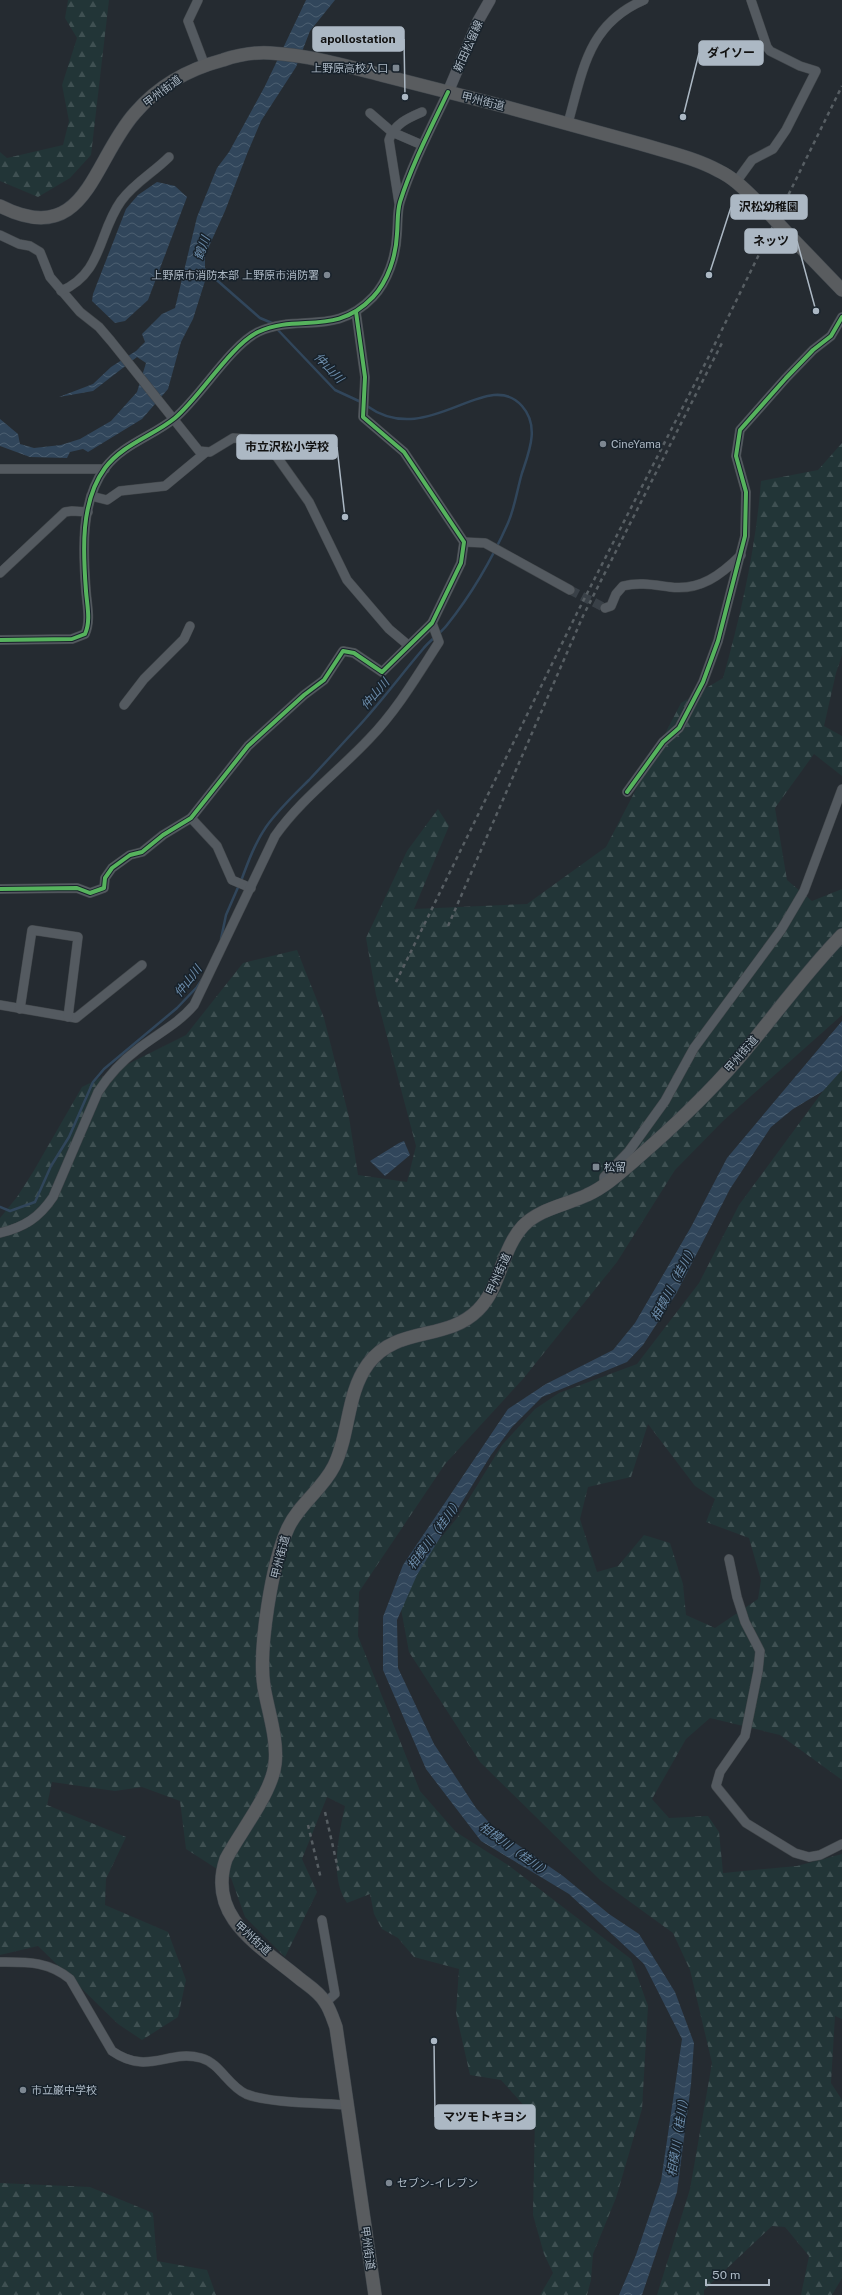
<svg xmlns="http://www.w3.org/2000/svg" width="842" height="2295" viewBox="0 0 842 2295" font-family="'Public Sans','Noto Sans JP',sans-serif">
	<defs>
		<pattern id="forest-firs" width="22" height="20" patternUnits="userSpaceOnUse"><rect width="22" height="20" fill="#223537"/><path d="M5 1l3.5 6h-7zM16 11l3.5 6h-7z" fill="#3f5052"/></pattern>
		<pattern id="water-waves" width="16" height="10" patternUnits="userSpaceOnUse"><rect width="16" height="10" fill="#31465b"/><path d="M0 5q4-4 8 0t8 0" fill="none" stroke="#4c5f71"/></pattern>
	</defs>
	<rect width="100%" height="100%" fill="#252b31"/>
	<g fill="url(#forest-firs)" fill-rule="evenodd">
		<polygon points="68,0 109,0 91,155 70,178 38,197 0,181 0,152 7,158 63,145 69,121 62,85 77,38 65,18"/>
		<path d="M842 443V655L836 673 824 726 842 736V776L814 754 775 808 787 880 812 901 842 889V1015L723 1121 675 1170 617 1262 523 1379 445 1464 359 1592 358 1636 420 1791 456 1832 508 1865 631 1959 648 2006 642 2109 616 2198 593 2254 591 2280 587 2295H540L553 2273 544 2254 533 2215 535 2118 501 2080 470 2075 456 2013 459 1969 414 1957 398 1938 382 1929 374 1914 370 1894 347 1903C329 1878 339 1834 345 1806L327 1797 302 1859 317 1892 285 1957 245 1917 231 1878 186 1849 180 1801 142 1787 115 1791 52 1782 47 1805 126 1837 106 1879 105 1905 168 1932 186 1980 178 2017 142 2040 118 2024 38 1946 0 1955V1218L17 1197 33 1172 82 1087 186 1035 243 963 297 950 324 1018 349 1117 358 1175 407 1182 416 1146 376 995 366 938 407 851 438 809 449 826 414 909 527 904 606 847 681 703 723 678C741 615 756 547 761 481L818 470Z"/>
		<path d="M842 1070V1780L780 1735 710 1718 686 1739 652 1799 669 1818 708 1816 719 1832 723 1873 797 1866 842 1854V2019L835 2016 831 2083 842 2100V2278L832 2295H801L809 2256 785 2227 772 2226 704 2290V2295H657L690 2189 712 2063 690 1970 673 1933 600 1880 480 1762 409 1652 401 1609 413 1572 457 1518 502 1445 535 1409 559 1393 637 1364 699 1283 739 1205 823 1091ZM648 1424 695 1486 715 1499 706 1522 749 1538 761 1580 758 1599 715 1628 686 1615 683 1584 670 1543 644 1535 618 1566 597 1572 580 1519 588 1487 631 1477Z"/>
		<polygon points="0,2183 90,2187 153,2213 157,2261 207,2270 216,2295 0,2295"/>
	</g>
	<g fill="url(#water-waves)">
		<polygon points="306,0 335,0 310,31 296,67 261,121 247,154 225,211 205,255 205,281 193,319 181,342 168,389 142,419 88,452 83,449 70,452 67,458 30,457 0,446 0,419 18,434 20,444 34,448 61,445 80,439 111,421 137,392 146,363 137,357 93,391 59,397 93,384 111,367 136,351 145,342 142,334 162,314 175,308 197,217 217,168 229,152 265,86"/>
		<polygon points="157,182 175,186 187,197 148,300 125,321 115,323 92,301 93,294 126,209 138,195"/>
		<polygon points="842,1021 842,1070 823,1091 793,1109 771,1127 730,1189 676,1294 643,1345 627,1362 542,1397 512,1427 491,1455 417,1575 397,1620 398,1668 434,1744 476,1808 495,1829 563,1876 609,1914 639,1934 675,1992 694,2043 691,2084 677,2192 642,2295 619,2295 636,2255 661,2181 682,2039 644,1964 569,1894 481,1841 426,1769 383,1670 383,1617 403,1565 508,1409 546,1384 613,1350 635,1323 691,1227 727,1158"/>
		<polygon points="404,1141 410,1155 385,1176 370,1161 399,1143"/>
	</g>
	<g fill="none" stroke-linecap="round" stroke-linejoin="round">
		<g stroke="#31465b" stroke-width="2.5">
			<polyline points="203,268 260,318 272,323"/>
			<polyline points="277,329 335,390 361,402"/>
			<path d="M241 881C248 862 255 843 266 827 278 810 294 795 309 780 325 763 341 745 357 728 381 702 400 676 423 649 430 640 440 634 447 625 471 595 492 559 508 523 515 507 517 490 522 473 529 452 540 426 522 406 487 366 428 450 367 406"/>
			<polyline points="221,939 226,915 239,885"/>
			<polyline points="0,1207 10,1211 35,1202 51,1166 69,1137 93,1082 104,1069 177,1008 197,987 203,978"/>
		</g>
		<polyline stroke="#394047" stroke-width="9" stroke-dasharray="9 4.5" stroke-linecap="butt" points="570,590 605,608"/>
		<defs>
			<g id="minor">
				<polyline points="198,0 188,21 205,66"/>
				<polyline points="370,113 392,132 422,145"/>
				<path d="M568 123C583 70 588 24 644 0"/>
				<polyline points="736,182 752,160 773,149 786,130 816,71 800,66 770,51 767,47 751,0"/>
				<path d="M399 203 389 140C394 124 408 118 422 112"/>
				<polyline points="0,235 19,244 30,246 40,252 50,277 80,312 99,327 111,341 199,451 210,452 233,438 249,439 263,445 277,457 309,502 347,580 389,629 408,645"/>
				<path d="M61 291C103 273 98 233 121 201 134 183 153 173 169 157"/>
				<polyline points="0,469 105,469"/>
				<polyline points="91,496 107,500 120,491 165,486 206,452"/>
				<polyline points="464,542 485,543 570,590"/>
				<polyline points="0,573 65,512 72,511 88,512"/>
				<path d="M605 608 611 606 616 594 623 586C639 582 654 585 670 587 700 591 721 575 741 555"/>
				<path d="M0 640 72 639 85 634C91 621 87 605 86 591 83 552 80 502 105 468 123 444 153 436 175 418 201 396 230 346 258 332 299 313 335 337 373 297 388 281 396 256 397 234 398 223 397 212 400 202 412 164 431 128 448 92"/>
				<polyline points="124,705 144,679 184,639 190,626"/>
				<polyline points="627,792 663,742 679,728 703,682 718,641 745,536 746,492 736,456 740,430 786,378 813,350 831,336 842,317"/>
				<polyline points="191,818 217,846 232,880 251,888"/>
				<polyline points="0,889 77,888 90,893 104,888 105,878 112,868 130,855 142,852 163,835 191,818 248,746 304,695 324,680 343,651 354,653 382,672 432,623 461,563 464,542 404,452 363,417 365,377 356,312"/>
				<polyline points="0,1005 76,1018 142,965"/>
				<polyline points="20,1009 32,930 78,937 68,1017"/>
				<polyline points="604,1185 604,1177 629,1151 665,1101 694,1048 781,930 804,891 842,789"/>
				<path d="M0 1233C24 1227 39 1218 53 1197L98 1092C109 1075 122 1061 138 1049 157 1034 178 1024 194 1005L275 836C301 799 338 772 369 739 397 710 417 676 439 642L432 623"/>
				<polyline points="729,1559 737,1597 745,1622 760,1651 758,1671 745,1736 720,1772 716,1786 746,1823 795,1853 809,1857 820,1855 842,1844"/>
				<polyline points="322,1920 335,1994 326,2002"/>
				<path d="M0 1962C27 1962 48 1961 70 1979L112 2051C148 2076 168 2049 201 2058 220 2063 228 2086 246 2094 268 2103 320 2103 346 2105"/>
			</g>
			<polyline id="major" points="448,92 478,21 490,0"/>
			<g id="highway">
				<path d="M0 206C86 250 92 161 135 113 158 86 189 69 223 60 238 55 254 52 270 53 309 55 347 66 385 76 423 86 461 95 499 105 546 118 594 131 641 144 667 152 695 158 719 171 736 179 749 194 763 207"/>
				<polyline points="789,235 842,290"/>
				<path d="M375 2295 336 2027C333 2019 330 2009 325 2002 319 1992 309 1986 300 1979 262 1947 206 1918 226 1859 240 1832 272 1793 275 1764 278 1739 268 1711 264 1687 258 1649 272 1563 288 1528 299 1504 322 1490 334 1466 350 1434 346 1394 368 1364 397 1325 446 1342 478 1310 501 1287 501 1250 523 1226 539 1209 566 1205 587 1195 605 1187 620 1173 635 1160 671 1129 707 1095 738 1059 773 1018 804 974 842 935"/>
			</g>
		</defs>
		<use href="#minor" stroke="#41464a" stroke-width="10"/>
		<use href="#major" stroke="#42484e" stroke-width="12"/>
		<use href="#highway" stroke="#40474d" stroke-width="14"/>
		<use href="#minor" stroke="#545a60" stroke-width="9"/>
		<use href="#major" stroke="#565b62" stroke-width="11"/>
		<use href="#highway" stroke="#595c5f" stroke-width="13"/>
		<g stroke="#575e63" stroke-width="2.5" stroke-dasharray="4 4" stroke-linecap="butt">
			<polyline points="448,926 583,616 723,341"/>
			<polyline points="396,982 577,613 708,358 842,86"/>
			<polyline points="325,1812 339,1873"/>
			<polyline points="308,1825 321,1879"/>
		</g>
		<defs>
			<polyline id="highway-bridge" points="763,207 789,235"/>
		</defs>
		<use href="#highway-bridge" stroke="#40474d" stroke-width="14" stroke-linecap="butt"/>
		<use href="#highway-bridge" stroke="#595c5f" stroke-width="13"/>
		<defs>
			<g id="cycleway">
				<path d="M0 640 72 639 85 634C91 621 87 605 86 591 83 552 80 502 105 468 123 444 153 436 175 418 201 396 230 346 258 332 299 313 335 337 373 297 388 281 396 256 397 234 398 223 397 212 400 202 412 164 431 128 448 92"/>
				<polyline points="627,792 663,742 679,728 703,682 718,641 745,536 746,492 736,456 740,430 786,378 813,350 831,336 842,317"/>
				<polyline points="0,889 77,888 90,893 104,888 105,878 112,868 130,855 142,852 163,835 191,818 248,746 304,695 324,680 343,651 354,653 382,672 432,623 461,563 464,542 404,452 363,417 365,377 356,312"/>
			</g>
		</defs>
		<use href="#cycleway" stroke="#18222b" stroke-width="6"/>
		<use href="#cycleway" stroke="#56b35d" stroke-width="4"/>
	</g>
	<g fill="#7d8791" stroke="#18222b" stroke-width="1.5">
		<rect x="392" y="64" width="8" height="8" rx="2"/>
		<circle cx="327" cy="275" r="4"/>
		<circle cx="603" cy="444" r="4"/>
		<rect x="592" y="1163" width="8" height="8" rx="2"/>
		<circle cx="23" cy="2090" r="4"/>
		<circle cx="389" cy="2183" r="4"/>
	</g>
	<g text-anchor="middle" stroke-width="3" stroke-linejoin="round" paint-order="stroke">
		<g font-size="11" fill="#acb8c4" stroke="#18222b">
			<text transform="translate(468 46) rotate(-66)" y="4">新田松留線</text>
			<text transform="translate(162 91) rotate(-37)" y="4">甲州街道</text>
			<text transform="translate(483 101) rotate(14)" y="4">甲州街道</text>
			<text transform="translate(741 1054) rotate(-49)" y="4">甲州街道</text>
			<text transform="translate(498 1274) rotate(-66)" y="4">甲州街道</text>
			<text transform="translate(280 1557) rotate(-76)" y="4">甲州街道</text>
			<text transform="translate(253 1938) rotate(42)" y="4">甲州街道</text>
			<text transform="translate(368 2248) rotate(82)" y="4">甲州街道</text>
		</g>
		<g font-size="11" fill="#acb8c4" stroke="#18222b" text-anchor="start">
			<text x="388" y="72" text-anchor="end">上野原高校入口</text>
			<text x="319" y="279" text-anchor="end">上野原市消防本部 上野原市消防署</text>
			<text x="611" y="448">CineYama</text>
			<text x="604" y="1171">松留</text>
			<text x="31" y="2094">市立巌中学校</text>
			<text x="397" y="2187">セブン-イレブン</text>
		</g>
		<g font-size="12" font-style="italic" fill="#6c8caa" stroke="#18222b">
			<text transform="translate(202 248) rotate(-70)" y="4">鶴川</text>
			<text transform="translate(329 368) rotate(46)" y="4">仲山川</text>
			<text transform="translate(375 694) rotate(-49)" y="4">仲山川</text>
			<text transform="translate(188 981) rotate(-52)" y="4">仲山川</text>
			<text transform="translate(674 1283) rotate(-62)" y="4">相模川（桂川）</text>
			<text transform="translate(435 1534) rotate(-54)" y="4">相模川（桂川）</text>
			<text transform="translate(515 1850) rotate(36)" y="4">相模川（桂川）</text>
			<text transform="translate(678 2135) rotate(-81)" y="4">相模川（桂川）</text>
		</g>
	</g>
	<path fill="none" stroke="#acb8c4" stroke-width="1.5" d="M405 97L404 39M683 117L699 53M709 275L731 207M816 311L797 241M345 517L337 447M434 2041L435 2117"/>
	<g fill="#acb8c4" stroke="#18222b" stroke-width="1.5">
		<circle cx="405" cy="97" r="4"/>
		<circle cx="683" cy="117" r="4"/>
		<circle cx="709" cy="275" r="4"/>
		<circle cx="816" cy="311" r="4"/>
		<circle cx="345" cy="517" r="4"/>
		<circle cx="434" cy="2041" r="4"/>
	</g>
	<g fill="#acb8c4" stroke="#acb8c4" stroke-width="1.5">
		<rect x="313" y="27" width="91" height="24" rx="4"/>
		<rect x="699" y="41" width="64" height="24" rx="4"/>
		<rect x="731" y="195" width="76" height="24" rx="4"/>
		<rect x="745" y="229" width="52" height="24" rx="4"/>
		<rect x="237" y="435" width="100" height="24" rx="4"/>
		<rect x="435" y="2105" width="100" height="24" rx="4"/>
	</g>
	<g font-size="12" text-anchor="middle" font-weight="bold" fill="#111">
		<text x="358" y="43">apollostation</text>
		<text x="731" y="57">ダイソー</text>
		<text x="769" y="211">沢松幼稚園</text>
		<text x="771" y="245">ネッツ</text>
		<text x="287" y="451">市立沢松小学校</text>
		<text x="485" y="2121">マツモトキヨシ</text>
	</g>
	<path d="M706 2279v6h63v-6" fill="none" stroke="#acb8c4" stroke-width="2"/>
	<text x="712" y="2279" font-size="12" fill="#acb8c4" stroke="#18222b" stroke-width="3" paint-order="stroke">50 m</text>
</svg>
